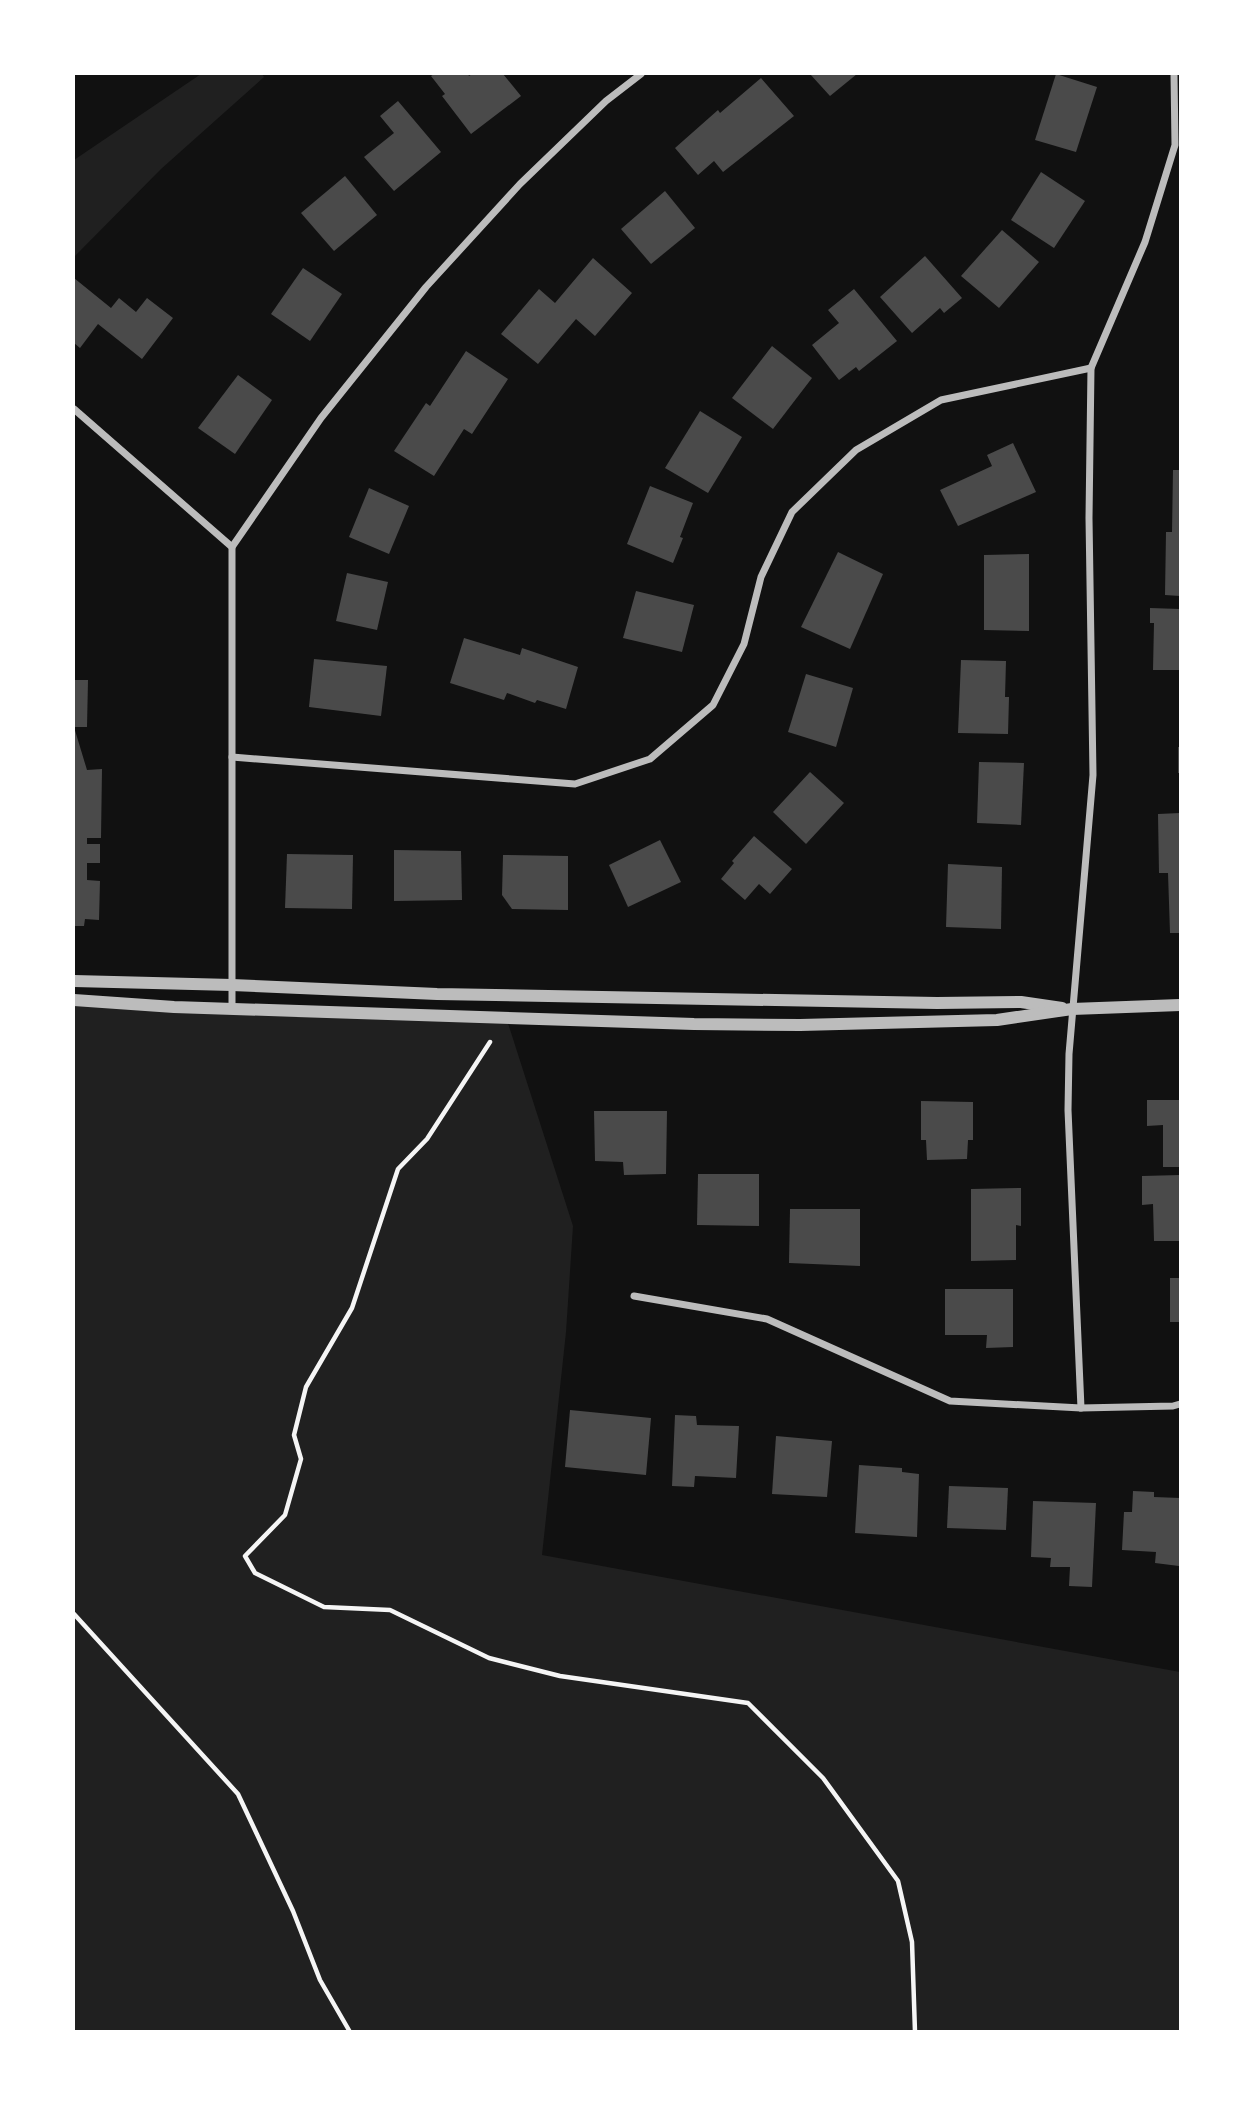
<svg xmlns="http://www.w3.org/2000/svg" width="1254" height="2105" viewBox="0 0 1254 2105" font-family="Karla,sans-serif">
	<rect width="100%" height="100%" fill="#111"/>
	<g fill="#202020">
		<polygon points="201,74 262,74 264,77 161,169 74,257 74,160"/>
		<polygon points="74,999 506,1017 573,1226 566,1332 542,1555 1180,1672 1180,2031 74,2031"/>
	</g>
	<g fill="#4a4a4a">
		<polygon points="434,74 468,74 469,76 472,74 503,74 521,96 471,134 442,96 445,94 431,76"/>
		<polygon points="810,74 857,74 830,96"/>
		<polygon points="1056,74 1097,87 1076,152 1035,140"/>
		<polygon points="761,78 794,116 723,172 714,161 698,175 675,148 718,110 720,113"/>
		<polygon points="398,101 441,152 394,191 364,157 394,133 380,116"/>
		<polygon points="1041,172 1085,201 1054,248 1011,220"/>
		<polygon points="345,176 377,215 334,251 301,213"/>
		<polygon points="665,191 695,228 651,264 621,229"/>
		<polygon points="1002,230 1039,262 999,308 961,276"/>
		<polygon points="925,256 962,298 944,313 940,308 912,333 880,297"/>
		<polygon points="593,258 632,293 595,336 576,319 538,364 501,334 539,289 555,303"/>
		<polygon points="303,268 342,294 310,341 271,314"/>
		<polygon points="74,278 111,308 119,298 136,312 147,298 173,318 142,359 98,324 80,348 74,343"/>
		<polygon points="854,289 897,341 859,371 856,367 839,380 812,345 839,323 828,310"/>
		<polygon points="772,346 812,378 773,429 732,398"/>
		<polygon points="466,351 508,379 472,434 464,429 434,476 394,451 426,403 430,406"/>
		<polygon points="238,375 272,400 235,454 198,428"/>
		<polygon points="700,411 742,437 708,493 665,468"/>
		<polygon points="1013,443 1036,492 958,526 940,490 992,466 987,455"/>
		<polygon points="1173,470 1180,470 1180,596 1165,595 1166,532 1172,532"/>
		<polygon points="650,486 693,503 680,537 683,538 673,563 627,544"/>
		<polygon points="369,488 409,506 389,554 349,537"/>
		<polygon points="838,552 883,574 850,649 801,627"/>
		<polygon points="1029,554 1029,631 984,630 984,555"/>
		<polygon points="347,573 388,582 377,630 336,621"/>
		<polygon points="636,591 694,605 682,652 623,638"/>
		<polygon points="1150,608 1180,609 1180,670 1153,670 1154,623 1150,623"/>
		<polygon points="464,638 520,655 522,648 578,667 566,709 537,700 535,703 507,693 504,700 450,683"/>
		<polygon points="314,659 387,666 381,716 309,707"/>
		<polygon points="961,660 1006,661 1005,697 1009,697 1008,734 958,733"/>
		<polygon points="806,674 853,688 836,747 788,732"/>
		<polygon points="74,680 88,680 87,727 74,727"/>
		<polygon points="74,727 87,770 102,769 101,838 87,838 87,844 100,844 100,863 87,863 87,880 100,881 99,920 85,919 84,926 74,926"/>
		<rect x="1178" y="747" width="2" height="26"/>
		<polygon points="979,762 1024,763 1021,825 977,823"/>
		<polygon points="810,772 844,803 806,844 773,812"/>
		<polygon points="1180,813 1180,933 1170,933 1168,873 1159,873 1158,814"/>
		<polygon points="754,836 792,869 770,894 759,884 745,900 721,879 734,863 732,861"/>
		<polygon points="660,840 681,882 628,907 609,865"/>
		<polygon points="394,850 461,851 462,900 394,901"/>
		<polygon points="287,854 353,855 352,909 285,908"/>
		<polygon points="503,855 568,856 568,910 512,909 502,895"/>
		<polygon points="948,864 1002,867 1001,929 946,927"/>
		<polygon points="1147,1100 1180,1100 1180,1167 1163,1167 1163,1125 1147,1126"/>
		<polygon points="921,1101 973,1102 973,1140 968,1140 967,1159 927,1160 926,1140 921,1140"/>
		<polygon points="594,1111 667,1111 666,1174 624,1175 623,1162 595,1161"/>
		<polygon points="698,1174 759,1174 759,1226 697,1225"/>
		<polygon points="1180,1175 1180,1241 1154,1241 1153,1204 1142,1205 1142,1176"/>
		<polygon points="1021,1188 1021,1226 1016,1225 1016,1260 971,1261 971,1189"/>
		<polygon points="790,1209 860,1209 860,1266 789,1263"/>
		<rect x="1170" y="1278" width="10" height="44"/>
		<polygon points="945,1289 1013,1289 1013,1347 986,1348 987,1335 945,1335"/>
		<polygon points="570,1410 651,1418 646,1475 565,1467"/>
		<polygon points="675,1415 696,1416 697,1425 739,1426 736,1478 695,1476 694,1487 672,1486"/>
		<polygon points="776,1436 832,1441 827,1497 772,1494"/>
		<polygon points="859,1465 902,1468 902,1472 919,1474 917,1537 855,1533"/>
		<polygon points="949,1486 1008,1488 1006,1530 947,1528"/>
		<polygon points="1133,1491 1154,1492 1154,1497 1180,1498 1179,1566 1155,1563 1156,1552 1122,1550 1124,1512 1132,1512"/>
		<polygon points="1033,1501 1096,1503 1092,1587 1069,1586 1070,1567 1050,1567 1051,1558 1031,1557"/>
	</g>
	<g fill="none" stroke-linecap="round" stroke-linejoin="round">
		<g stroke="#f5f5f5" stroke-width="4.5">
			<polyline points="490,1042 427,1139 398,1169 352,1308 306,1387 294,1435 301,1459 285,1515 245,1556 255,1573 324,1607 390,1610 489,1658 560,1676 748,1703 823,1778 898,1881 912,1942 915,2032"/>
			<polyline points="74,1614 238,1794 293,1911 320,1980 350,2032"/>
		</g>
		<g stroke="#bcbcbc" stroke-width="7">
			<polyline points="74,409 232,547 232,1008"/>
			<polyline points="232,547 321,418 426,287 520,184 606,101 641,74"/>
			<polyline points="232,757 575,784 650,759 713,705 744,644 761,577 792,512 856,450 941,400 1091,368"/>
			<polyline points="634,1296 767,1319 950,1401 1081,1408 1173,1406 1180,1404"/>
			<polyline points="1081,1408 1068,1110 1069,1054 1093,775 1089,518 1091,368 1145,242 1175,145 1174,74"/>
		</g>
		<g stroke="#bcbcbc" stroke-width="12">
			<polyline points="74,981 232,985 437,994 937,1003 1021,1002 1062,1008"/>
			<polyline points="74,1000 174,1007 694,1024 800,1025 997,1020 1072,1009 1180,1005"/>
		</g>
	</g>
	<rect width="1254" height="2105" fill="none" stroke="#ffffff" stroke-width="150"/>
</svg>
